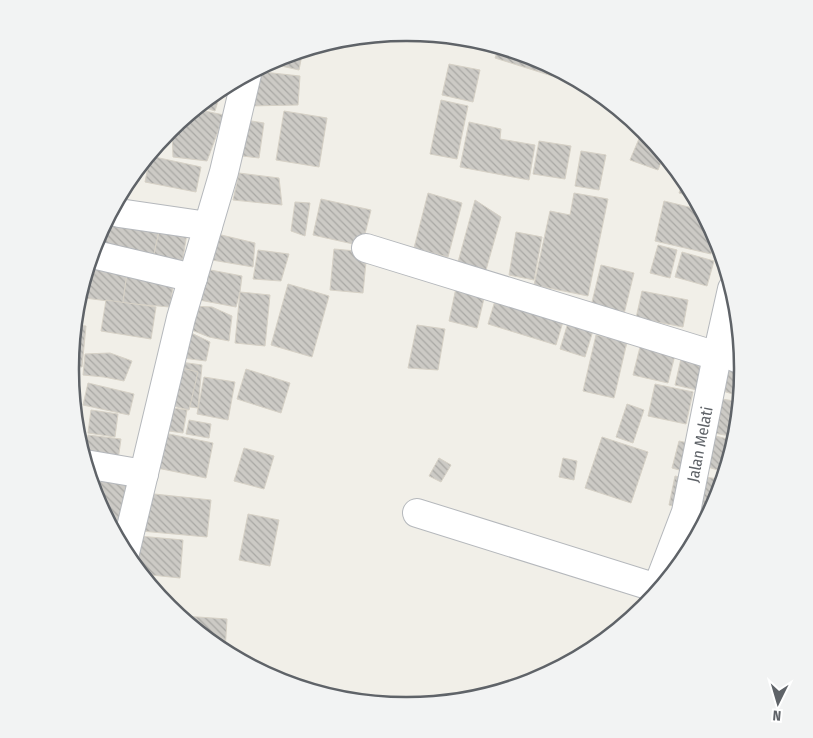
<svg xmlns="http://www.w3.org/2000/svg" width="813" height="738" viewBox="0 0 813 738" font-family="'Fira Sans Condensed',sans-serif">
	<defs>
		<pattern id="building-back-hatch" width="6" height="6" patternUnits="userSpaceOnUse" patternTransform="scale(1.25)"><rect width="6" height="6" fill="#cccac5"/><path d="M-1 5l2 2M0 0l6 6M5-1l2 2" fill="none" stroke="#a9a8a4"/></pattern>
	</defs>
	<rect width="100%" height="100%" fill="#f1efe8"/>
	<g fill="url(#building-back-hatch)" stroke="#d6d1c6">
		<polygon points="315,47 313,55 298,52"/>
		<polygon points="499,47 536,58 555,68 552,76 495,58"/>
		<polygon points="294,53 302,55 299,70 268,63 278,58"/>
		<polygon points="449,64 480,70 473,102 442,95"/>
		<polygon points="254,71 300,76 298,105 248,106"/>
		<polygon points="222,88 215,111 199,106 220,89"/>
		<polygon points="441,100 468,106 457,159 430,154"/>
		<polygon points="195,109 224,115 207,161 173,157 172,128"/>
		<polygon points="284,111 327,118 319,167 276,160"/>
		<polygon points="239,119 264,123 259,158 234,155"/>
		<polygon points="469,122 501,129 500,139 535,145 529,180 460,167"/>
		<polygon points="641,134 649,137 664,155 658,170 630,160"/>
		<polygon points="163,138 160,150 154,149"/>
		<polygon points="539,141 571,146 565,179 533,174"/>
		<polygon points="581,151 606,155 599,190 575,186"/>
		<polygon points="150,156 201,167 196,192 145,182"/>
		<polygon points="239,173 279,178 282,205 233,200"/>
		<polygon points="130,178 125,208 114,207 127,182"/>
		<polygon points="684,179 686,182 695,198 679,193"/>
		<polygon points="428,193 462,203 448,257 414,248"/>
		<polygon points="574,193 608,199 588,296 534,285 550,211 570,215"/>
		<polygon points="321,199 371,210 362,246 313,235"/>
		<polygon points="475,200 501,217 486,270 458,262"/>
		<polygon points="664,201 701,210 715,235 711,254 655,241"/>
		<polygon points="295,202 310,203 305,236 291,231"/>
		<polygon points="114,207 162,217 152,264 92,252 96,240"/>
		<polygon points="162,217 189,221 181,270 152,264"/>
		<polygon points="516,232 542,237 534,280 509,275"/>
		<polygon points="213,233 255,243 253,267 212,260"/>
		<polygon points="658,245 677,250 670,278 650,273"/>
		<polygon points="334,249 367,252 363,293 330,290"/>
		<polygon points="258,250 289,254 281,281 253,279"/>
		<polygon points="682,252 714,261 707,286 675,277"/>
		<polygon points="91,260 128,265 123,303 85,298"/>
		<polygon points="128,265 174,279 170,307 123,303"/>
		<polygon points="601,265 634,273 624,314 591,306"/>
		<polygon points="200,268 242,276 240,292 236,307 194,299"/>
		<polygon points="457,283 486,290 477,328 449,321"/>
		<polygon points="288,284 329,296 312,357 271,345"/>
		<polygon points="642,291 688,300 683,327 636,318"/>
		<polygon points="240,292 270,295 265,346 235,343"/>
		<polygon points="497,294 565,315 556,345 488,324"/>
		<polygon points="79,295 80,295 80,317 75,316 77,303"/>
		<polygon points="106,300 156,307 151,339 101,331"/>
		<polygon points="189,306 212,307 232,316 229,341 209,337 189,329"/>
		<polygon points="570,316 595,324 585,357 560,349"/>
		<polygon points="74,325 86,326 82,367 70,366"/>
		<polygon points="417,325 445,329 438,370 408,368"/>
		<polygon points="183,329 210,342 206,361 175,357"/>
		<polygon points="596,335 627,342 614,398 583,391"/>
		<polygon points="642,339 677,347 668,383 633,375"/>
		<polygon points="683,350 705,355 697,390 675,385"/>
		<polygon points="110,353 132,361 124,381 104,377 83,375 85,354"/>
		<polygon points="173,361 202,365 198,408 167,404"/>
		<polygon points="720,363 743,369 741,389 739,396 713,388"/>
		<polygon points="174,366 198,372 189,410 165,404"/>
		<polygon points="246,369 290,383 281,413 237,399"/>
		<polygon points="204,377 235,382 228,420 197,414"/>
		<polygon points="88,383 134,394 129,415 83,405"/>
		<polygon points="655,384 693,392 686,424 648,416"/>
		<polygon points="722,399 740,402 738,422 735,437 714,433"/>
		<polygon points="627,404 644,410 633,443 616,437"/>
		<polygon points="165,407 187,410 183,433 162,430"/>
		<polygon points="91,410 118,414 115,437 88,433"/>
		<polygon points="189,420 211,424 209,438 186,434"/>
		<polygon points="164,433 213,443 206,478 157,468"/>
		<polygon points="88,435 121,439 117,467 84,460"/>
		<polygon points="712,435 735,441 725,472 704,466"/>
		<polygon points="602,437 648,452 631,503 585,488"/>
		<polygon points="679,441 697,445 690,473 672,468"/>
		<polygon points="244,448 274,456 264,489 234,481"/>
		<polygon points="439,458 451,465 441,482 429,476"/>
		<polygon points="563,458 577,461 574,480 559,477"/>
		<polygon points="87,469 133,479 119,541 96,498"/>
		<polygon points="675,476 690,479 684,508 669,505"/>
		<polygon points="699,476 718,479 714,505 711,509 694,506"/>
		<polygon points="145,493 211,500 207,537 141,531"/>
		<polygon points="693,511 708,515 691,547 684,545"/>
		<polygon points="248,514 279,520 270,566 239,560"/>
		<polygon points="139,536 183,540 180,578 142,574 136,567"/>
		<polygon points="183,616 227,619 225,652 219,649 183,619"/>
	</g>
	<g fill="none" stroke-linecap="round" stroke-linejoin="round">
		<defs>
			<g id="minor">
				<polyline points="112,210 119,213 208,226"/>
				<polyline points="366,248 717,356"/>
				<polyline points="92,254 193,278"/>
				<polyline points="718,351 742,360"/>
				<polyline points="85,464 144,474"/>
				<polyline points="417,513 657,588"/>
				<polyline points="125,553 181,318 224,172 247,74"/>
				<path id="s1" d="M654 596 686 512 717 356 732 289"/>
			</g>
		</defs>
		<use href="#minor" stroke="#b5b8bc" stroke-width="30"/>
		<use href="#minor" stroke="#fff" stroke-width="28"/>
	</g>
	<g text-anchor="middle" stroke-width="4.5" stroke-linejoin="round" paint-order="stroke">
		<g font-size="16" fill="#5f6368" stroke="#fff">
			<text dy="6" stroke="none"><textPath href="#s1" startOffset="159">Jalan Melati</textPath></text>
		</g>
	</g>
	<path d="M0 0H813V738H0ZM406 41H407A327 327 0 0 1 734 368V370A327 327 0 0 1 407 697H406A327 327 0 0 1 79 370V368A327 327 0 0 1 406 41Z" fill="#f2f3f3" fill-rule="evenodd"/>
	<path fill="none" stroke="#5f6368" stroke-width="2.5" d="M406 41H407A327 327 0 0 1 734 368V370A327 327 0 0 1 407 697H406A327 327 0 0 1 79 370V368A327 327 0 0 1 406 41Z"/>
	<g transform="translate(778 703) rotate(185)" stroke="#ffffff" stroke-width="4" paint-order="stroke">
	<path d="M0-4L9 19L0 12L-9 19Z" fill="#5f6368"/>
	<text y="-8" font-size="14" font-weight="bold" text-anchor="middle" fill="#5f6368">N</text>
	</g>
</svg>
